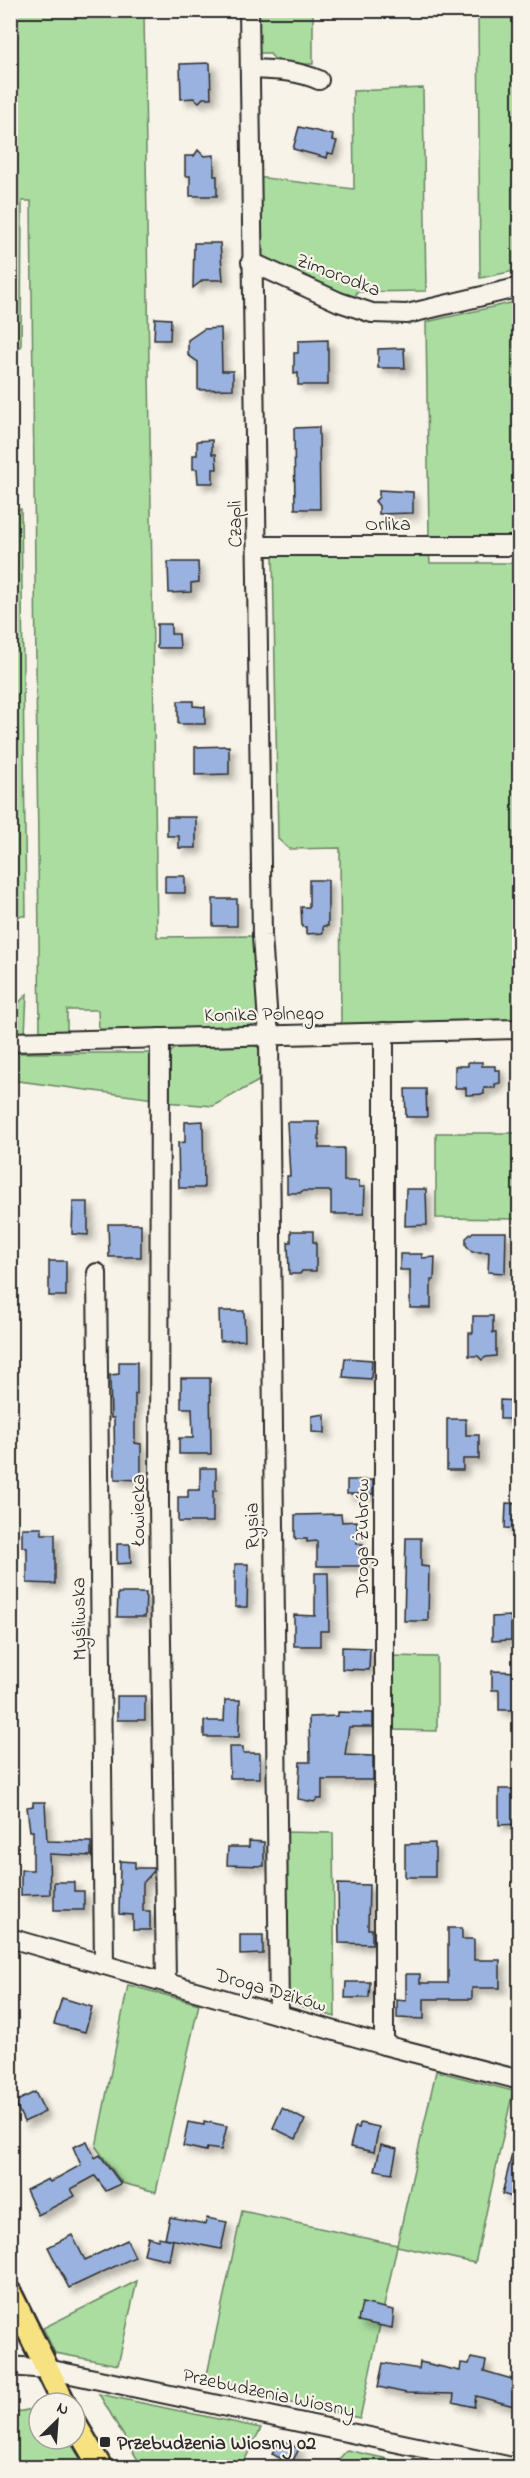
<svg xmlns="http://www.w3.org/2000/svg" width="530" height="2478" viewBox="0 0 530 2478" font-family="'Indie Flower',sans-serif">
	<defs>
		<filter id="shadow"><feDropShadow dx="5.5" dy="5.5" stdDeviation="3" flood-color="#0004"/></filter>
	</defs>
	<rect width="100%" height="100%" fill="#f7f3e8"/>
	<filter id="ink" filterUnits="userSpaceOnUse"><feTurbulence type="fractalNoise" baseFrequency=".0167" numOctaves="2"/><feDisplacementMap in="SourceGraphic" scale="12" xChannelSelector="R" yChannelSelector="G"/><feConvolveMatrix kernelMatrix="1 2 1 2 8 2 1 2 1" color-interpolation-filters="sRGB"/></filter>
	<g filter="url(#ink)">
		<g fill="#aadd9f" stroke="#6a8465" stroke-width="1.5">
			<polygon points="13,11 144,11 157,937 254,936 261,1009 258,1017 251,1026 203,1031 99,1030 98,1010 67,1010 67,1031 40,1034 31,201 22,201 21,347 11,347 10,17 13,17"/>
			<polygon points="255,11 313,11 313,64 279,64 269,53 255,53"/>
			<polygon points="478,11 520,11 519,270 480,278"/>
			<polygon points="423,88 426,291 356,292 356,298 337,294 262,260 258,250 257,177 354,189 353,91"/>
			<polygon points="519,301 519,538 429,536 426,322"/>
			<polygon points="10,509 21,509 26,916 10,916"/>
			<polygon points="429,551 430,563 519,563 519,1021 384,1022 341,1025 340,848 289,849 278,839 273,553"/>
			<polygon points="27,994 25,1034 11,1035 11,1011"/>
			<polygon points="244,1043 256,1046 263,1052 264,1078 213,1106 165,1102 166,1057 177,1046"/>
			<polygon points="10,1053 149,1053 153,1059 154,1099 11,1080"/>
			<polygon points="436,1133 519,1133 519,1219 436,1218"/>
			<polygon points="390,1656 437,1657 437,1731 391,1730"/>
			<polygon points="283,1832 333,1833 335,2017 285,2001"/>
			<polygon points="128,1985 199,2004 156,2192 122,2183 96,2147"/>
			<polygon points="436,2071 513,2091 475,2263 397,2246 360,2418 205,2384 242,2211 397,2245"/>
			<polygon points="137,2281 118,2365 55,2353 43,2328"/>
			<polygon points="99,2394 261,2428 241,2467 142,2467"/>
			<polygon points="39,2408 39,2439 68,2439 86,2467 11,2467 11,2413"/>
			<polygon points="347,2450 425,2467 332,2467"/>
		</g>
		<g fill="#9ab2df" stroke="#2b2b2b" stroke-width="1.5" filter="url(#shadow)">
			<polygon points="210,63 211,98 203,98 199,102 194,98 181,99 180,64"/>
			<polygon points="299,127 333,135 332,140 337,141 333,154 328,153 327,158 293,149"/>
			<polygon points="198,150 204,156 214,155 214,176 217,176 217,196 190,196 190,176 185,176 185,156 194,156"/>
			<polygon points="194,243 220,243 223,280 203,280 193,288"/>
			<polygon points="155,318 171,319 170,340 154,340"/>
			<polygon points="221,328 222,371 233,371 233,389 198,390 198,362 188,355 188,340 204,329"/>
			<polygon points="328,340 328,385 298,385 298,373 294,374 294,353 298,353 298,341"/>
			<polygon points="404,348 405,368 378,368 378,349"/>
			<polygon points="319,427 320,509 295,509 294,428"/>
			<polygon points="212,440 212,454 216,454 217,469 213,469 213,483 198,483 197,469 193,469 193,455 197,455 197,441"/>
			<polygon points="379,490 413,492 413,513 379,514 379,506 375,501 379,497"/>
			<polygon points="168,562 198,562 199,582 191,583 191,592 169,593"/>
			<polygon points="157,624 171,624 171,634 179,634 180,648 157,648"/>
			<polygon points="178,701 193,701 193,706 205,707 205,724 178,724"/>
			<polygon points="229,746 229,774 195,775 195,747"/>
			<polygon points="167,817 196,817 196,848 179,848 179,836 167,836"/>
			<rect x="165" y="876" width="20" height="17"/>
			<polygon points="309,880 328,880 328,926 323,926 323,933 306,934 306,927 302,927 301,907 309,907"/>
			<rect x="213" y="899" width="24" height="27"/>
			<polygon points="468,1062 482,1062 482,1066 495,1066 495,1070 500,1070 500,1083 495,1084 495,1088 484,1088 484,1094 469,1095 466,1095 466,1088 455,1088 455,1066 468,1066"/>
			<polygon points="405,1089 426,1089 427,1117 406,1117"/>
			<polygon points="203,1121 204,1188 179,1188 178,1143 185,1142 185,1122"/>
			<polygon points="287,1122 319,1122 319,1148 344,1148 344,1181 359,1181 359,1187 365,1187 364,1214 331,1214 331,1191 302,1191 300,1193 287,1193 287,1176 290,1176"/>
			<polygon points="406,1189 426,1189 427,1225 405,1226"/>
			<polygon points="73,1202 88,1202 88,1235 72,1234"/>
			<polygon points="108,1224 141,1224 141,1257 109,1257"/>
			<polygon points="291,1231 313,1231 313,1242 316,1242 316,1271 302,1271 300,1274 289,1274 288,1242 291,1242"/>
			<polygon points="473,1232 506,1232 505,1273 488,1272 489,1252 472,1252 466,1245 466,1238"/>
			<polygon points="400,1254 422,1254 422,1258 435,1257 434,1280 431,1280 431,1308 410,1308 410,1270 400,1270"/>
			<rect x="49" y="1261" width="17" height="35"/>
			<polygon points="219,1311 244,1311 245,1340 220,1341"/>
			<polygon points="473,1316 493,1316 493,1333 496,1333 496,1356 486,1357 482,1360 478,1356 469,1356 469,1333 473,1333"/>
			<polygon points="345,1358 372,1360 371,1379 343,1377"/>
			<polygon points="119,1362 137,1362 137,1394 135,1394 135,1443 141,1444 141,1480 115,1479 114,1418 111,1418 110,1375 119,1374"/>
			<polygon points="181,1378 210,1378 211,1454 179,1454 179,1438 193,1438 192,1408 181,1408"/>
			<polygon points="500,1400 519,1401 519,1419 500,1419"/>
			<polygon points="325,1414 325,1433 312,1432 312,1416"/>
			<polygon points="447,1419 466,1419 466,1435 479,1435 479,1459 463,1459 463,1470 447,1470"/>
			<polygon points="200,1468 216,1468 216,1491 213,1491 213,1522 178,1522 178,1497 188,1497 188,1490 200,1490"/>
			<rect x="347" y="1480" width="26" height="14"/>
			<polygon points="506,1503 519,1504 519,1529 505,1528"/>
			<polygon points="341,1514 342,1522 357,1521 357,1544 363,1544 365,1566 317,1566 317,1541 307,1542 307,1539 295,1539 295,1515"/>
			<polygon points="22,1528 42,1528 42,1534 55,1534 55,1584 27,1583 27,1548 22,1547"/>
			<polygon points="406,1538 421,1538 421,1566 429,1567 428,1621 404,1621"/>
			<polygon points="117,1544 130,1544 131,1563 117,1564"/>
			<polygon points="235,1564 248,1564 247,1607 235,1607"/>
			<polygon points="315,1573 328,1573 329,1631 320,1631 320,1646 294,1646 294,1615 315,1616"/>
			<polygon points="118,1593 146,1593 145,1617 117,1617"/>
			<polygon points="511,1616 511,1640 492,1641 492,1617"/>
			<polygon points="342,1647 370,1648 369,1670 342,1669"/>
			<polygon points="492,1671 519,1672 519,1710 499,1710 499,1690 492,1690"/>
			<rect x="117" y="1696" width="28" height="24"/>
			<polygon points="225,1700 240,1700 239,1737 204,1737 204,1721 224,1721"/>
			<polygon points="338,1712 373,1713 373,1727 349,1727 345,1755 373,1756 373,1780 322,1780 322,1799 317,1799 314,1802 298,1799 300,1762 310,1762 309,1717 338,1716"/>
			<polygon points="229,1747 243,1747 243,1753 260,1753 260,1778 230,1778"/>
			<polygon points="499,1789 519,1789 519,1824 499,1825"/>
			<polygon points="33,1802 45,1802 47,1841 91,1842 91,1856 49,1854 50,1894 21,1895 21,1870 33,1870 33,1831 30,1831 27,1807 33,1806"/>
			<polygon points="249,1841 264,1842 264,1866 227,1865 228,1847 249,1847"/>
			<polygon points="435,1843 435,1877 405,1877 405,1844"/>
			<polygon points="120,1861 135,1862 135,1868 153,1868 153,1872 143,1883 143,1911 150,1911 150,1930 133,1930 133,1915 119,1914"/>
			<polygon points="54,1882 74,1882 74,1891 84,1891 84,1910 54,1910"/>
			<polygon points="338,1884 369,1885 368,1929 372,1929 372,1944 339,1943"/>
			<polygon points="448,1928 462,1928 462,1939 474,1939 474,1960 500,1960 500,1988 472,1988 472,1999 424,1999 424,2019 397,2018 397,2000 406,2001 406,1974 420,1974 420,1983 448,1983"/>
			<polygon points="240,1935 263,1935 263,1954 240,1955"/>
			<polygon points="346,1982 370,1982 369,1998 345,1998"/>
			<polygon points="62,1998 92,2007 85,2032 54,2024"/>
			<polygon points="35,2092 45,2112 24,2122 15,2102"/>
			<polygon points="282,2108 305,2120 296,2139 273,2128"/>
			<polygon points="204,2121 227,2126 221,2150 207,2148 206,2151 183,2146 188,2122 204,2125"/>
			<polygon points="360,2123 379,2127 374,2152 350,2147 355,2127 359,2128"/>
			<polygon points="87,2141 95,2158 100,2155 121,2184 106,2191 95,2176 71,2189 75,2196 38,2215 26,2190 48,2179 50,2182 81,2165 73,2147"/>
			<polygon points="381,2145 397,2149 392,2173 375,2170"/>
			<polygon points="514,2146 519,2146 519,2199 502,2194"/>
			<polygon points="170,2217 205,2224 207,2218 227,2222 221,2249 165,2238"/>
			<polygon points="72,2235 85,2260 127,2240 135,2257 69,2288 48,2247"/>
			<polygon points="148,2237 158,2240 159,2237 173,2240 169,2260 144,2254"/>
			<polygon points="362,2303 394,2310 392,2328 358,2321"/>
			<polygon points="471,2358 486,2361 484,2371 519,2381 514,2406 476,2396 474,2407 453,2402 454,2394 406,2393 378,2387 383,2363 419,2369 420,2362 460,2371 461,2363 469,2364"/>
			<polygon points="281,2439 299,2449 291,2464 272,2454"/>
		</g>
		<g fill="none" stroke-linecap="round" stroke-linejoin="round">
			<defs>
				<g id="minor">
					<polyline points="249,10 262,936 269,1037 279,2015"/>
					<path d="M250 69C273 70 297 70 319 80"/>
					<polyline points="251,262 339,302 372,313 407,314 520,287"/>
					<polyline points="257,546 520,546"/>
					<polyline points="384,1032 384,2045"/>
					<polyline points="160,1038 159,1505 166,1982"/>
					<polyline points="10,1042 520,1029"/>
					<polyline points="97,1273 104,1965"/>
					<polyline points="10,1938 384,2045 520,2080"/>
					<polyline points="10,2366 47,2369 517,2468"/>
				</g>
				<g id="major">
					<polyline points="10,2293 64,2403"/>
					<polyline points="75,2424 101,2468"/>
				</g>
			</defs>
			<use href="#minor" stroke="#2b2b2b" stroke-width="22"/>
			<use href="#major" stroke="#2b2b2b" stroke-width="27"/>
			<use href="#minor" stroke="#f7f3e8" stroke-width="18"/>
			<use href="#major" stroke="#f7e281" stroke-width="22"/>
		</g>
	</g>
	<rect fill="#2b2b2b" stroke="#f7f3e8" stroke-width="2" x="99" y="2436" width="12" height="12" rx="3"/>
	<g text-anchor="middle" stroke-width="4.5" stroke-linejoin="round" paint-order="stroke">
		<g font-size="20" fill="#2b2b2b" stroke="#f7f3e8">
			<text transform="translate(339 274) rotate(21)" y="7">Zimorodka</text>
			<text x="388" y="530">Orlika</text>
			<text transform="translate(234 524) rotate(-91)" y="7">Czapli</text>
			<text transform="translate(264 1013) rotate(-1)" y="7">Konika Polnego</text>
			<text transform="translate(137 1510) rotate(-90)" y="7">Łowiecka</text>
			<text transform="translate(251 1526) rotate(-91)" y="7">Rysia</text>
			<text transform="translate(361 1538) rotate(-90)" y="7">Droga Żubrów</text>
			<text transform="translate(78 1619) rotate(-91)" y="7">Myśliwska</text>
			<text transform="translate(271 1989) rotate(16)" y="7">Droga Dzików</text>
			<text transform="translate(269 2392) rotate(12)" y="7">Przebudzenia Wiosny</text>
		</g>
		<g font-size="20" font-weight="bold" fill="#2b2b2b" stroke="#f7f3e8" text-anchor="start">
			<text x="117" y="2449">Przebudzenia Wiosny 02</text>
		</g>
	</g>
	<rect width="530" height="2478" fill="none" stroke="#f7f3e8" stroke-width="36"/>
	<rect x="18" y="18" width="494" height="2442" fill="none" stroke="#2b2b2b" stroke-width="2" filter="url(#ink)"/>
	<g transform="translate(57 2421) rotate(25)"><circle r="28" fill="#f7f3e8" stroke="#a5a39c" stroke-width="1.5"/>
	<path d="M0-4.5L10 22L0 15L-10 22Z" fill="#2b2b2b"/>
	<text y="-9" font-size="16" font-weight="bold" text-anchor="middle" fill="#2b2b2b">N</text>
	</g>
</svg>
